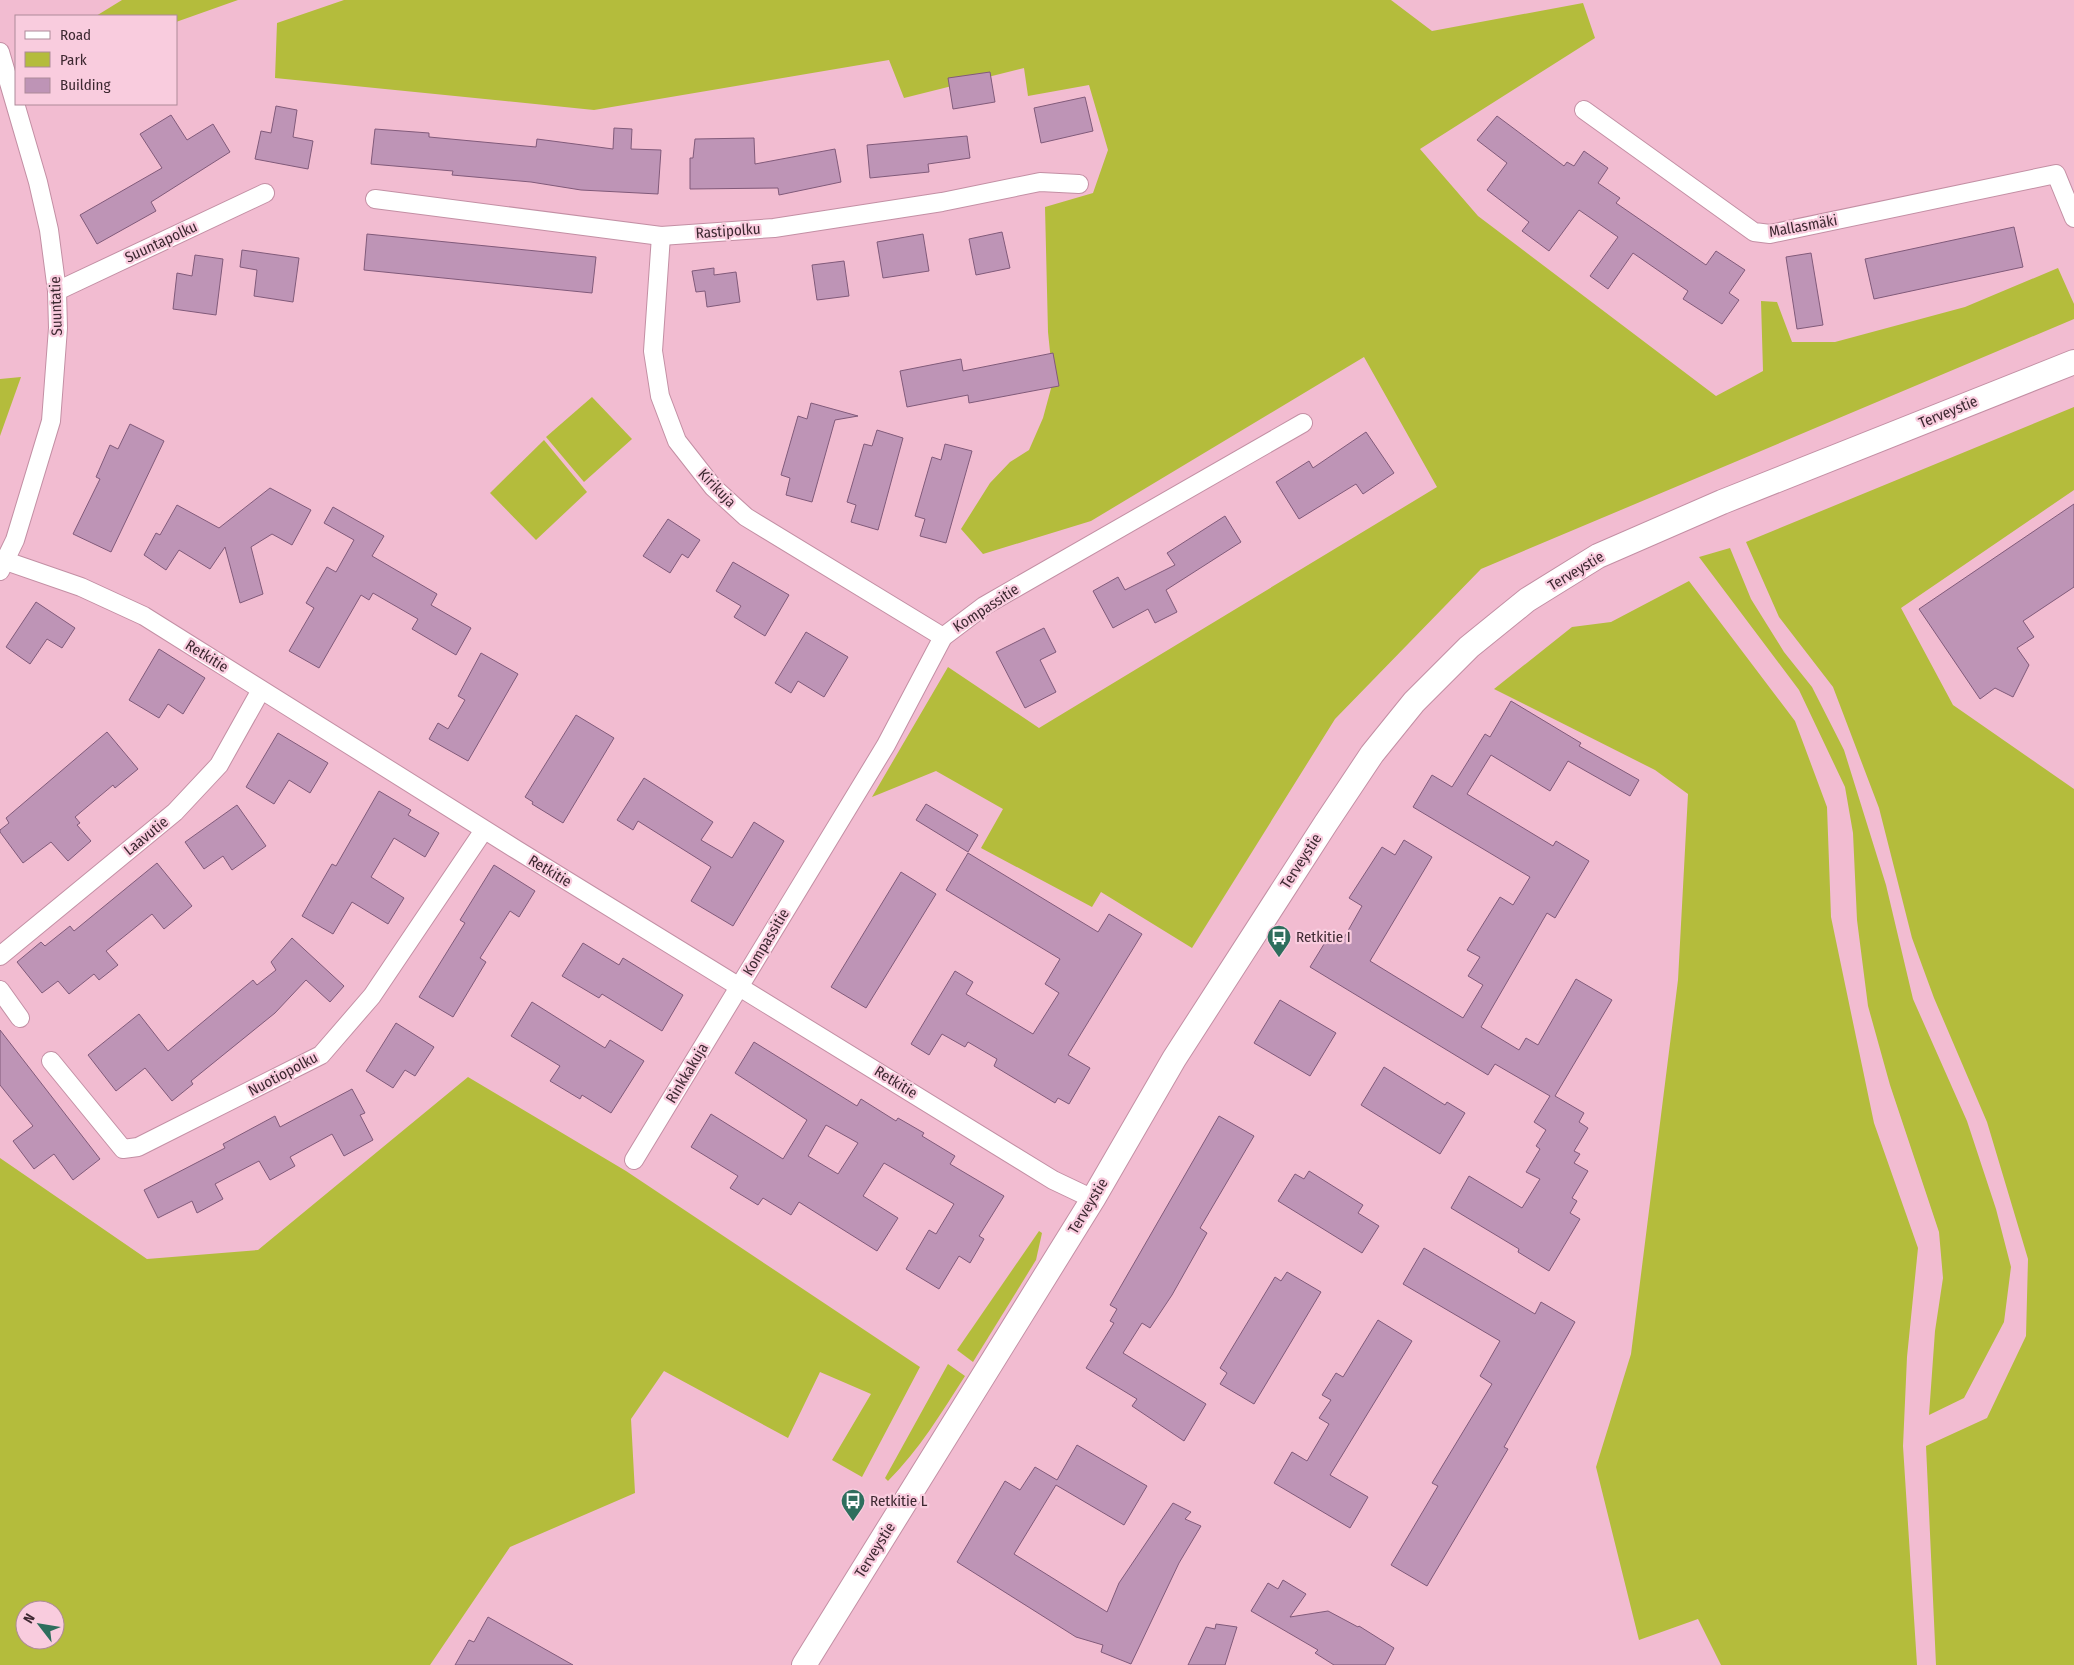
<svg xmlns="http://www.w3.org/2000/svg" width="2074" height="1665" viewBox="0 0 2074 1665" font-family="'Fira Sans Condensed',sans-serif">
	<rect width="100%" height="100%" fill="#f2bcd1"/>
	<g fill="#b4bc3c" fill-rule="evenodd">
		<polygon points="122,0 238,0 176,22 176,16 96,16"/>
		<polygon points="344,0 1391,0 1432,31 1583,3 1595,38 1420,149 1478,216 1716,396 1763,371 1761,301 1777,302 1792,342 1835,342 1965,307 2058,268 2074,304 2074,319 1481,569 1335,719 1192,948 1101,892 1092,907 981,848 1003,809 936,771 872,797 948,667 1039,728 1437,487 1364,357 1091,521 983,554 961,529 990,483 1010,462 1029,450 1043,418 1053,381 1048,332 1045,207 1093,193 1108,150 1089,85 1028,96 1024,68 904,98 889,60 594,110 275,78 277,23"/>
		<polygon points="21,377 0,436 0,379"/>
		<polygon points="592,397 632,439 584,482 546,437"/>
		<polygon points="2074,407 2074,490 1901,608 1953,705 2074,789 2074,1665 1936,1665 1926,1446 1987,1418 2026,1336 2028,1259 1987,1122 1934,998 1912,938 1879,808 1833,687 1779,617 1746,542"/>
		<polygon points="544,440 587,492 536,540 490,493"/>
		<polygon points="1730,548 1751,599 1784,652 1812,687 1844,750 1886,885 1913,999 1967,1121 1996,1209 2011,1267 2004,1322 1964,1398 1929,1415 1935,1331 1943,1278 1939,1232 1890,1085 1868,1006 1857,920 1853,833 1845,787 1799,690 1699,557"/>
		<polygon points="1689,581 1795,721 1827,807 1831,917 1874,1123 1918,1248 1907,1357 1903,1446 1917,1665 1721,1665 1698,1619 1639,1640 1596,1467 1631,1354 1678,980 1688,794 1655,770 1494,689 1572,627 1611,622"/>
		<path d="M468 1077 626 1171 920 1367 862 1477 832 1460 871 1394 820 1372 788 1438 664 1371 631 1419 635 1493 510 1547 430 1665H0V1158L147 1259 258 1250ZM25 1610H55V1640H25Z"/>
		<polygon points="1039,1231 1042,1233 1036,1260 973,1362 957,1350"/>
		<path d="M948 1364 965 1376C942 1412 919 1450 888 1481L885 1478Z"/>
	</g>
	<g fill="#be94b6" stroke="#815a7a" fill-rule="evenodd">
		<polygon points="990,72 995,102 953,109 948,78"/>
		<polygon points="1085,97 1093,131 1041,143 1034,108"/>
		<polygon points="276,106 297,110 293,137 313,141 308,169 255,159 261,131 271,133"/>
		<polygon points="171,115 187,140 213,124 230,152 151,202 156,211 97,244 80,215 162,168 140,134"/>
		<polygon points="1497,116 1564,166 1567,162 1574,166 1584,151 1608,168 1598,183 1620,198 1616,203 1706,265 1716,251 1745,270 1729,293 1739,300 1722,324 1683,299 1688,291 1633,253 1608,289 1590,276 1618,237 1579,210 1549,251 1522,231 1529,222 1487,190 1507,163 1477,140"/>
		<polygon points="614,128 632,129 631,149 661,150 658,194 581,190 531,182 452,175 453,171 371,164 375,129 429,133 429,137 536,147 537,139 613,149"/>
		<polygon points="967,136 970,158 928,164 929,172 870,178 867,145"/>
		<polygon points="754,138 755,164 835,149 841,182 779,195 778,188 690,189 690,158 693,158 695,139"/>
		<polygon points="2014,227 2023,267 1874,299 1865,259"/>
		<polygon points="1002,232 1010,268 976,275 969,239"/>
		<polygon points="367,234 596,257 592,293 364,270"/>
		<polygon points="923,234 929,271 883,278 877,242"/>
		<polygon points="242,250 299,258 293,302 254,296 257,270 240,267"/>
		<polygon points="1811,253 1823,325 1797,329 1786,257"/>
		<polygon points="195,255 223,259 216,315 173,309 177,273 192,276"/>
		<polygon points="844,261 849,296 817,300 812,265"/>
		<polygon points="714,268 714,275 736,272 740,302 707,307 705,291 696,292 692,271"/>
		<polygon points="1053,353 1059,386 969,403 968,395 907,407 900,371 961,359 963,371"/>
		<polygon points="811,403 858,416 835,420 812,502 786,495 790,478 781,475 798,416 807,419"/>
		<polygon points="130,424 164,441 111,552 73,534 100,479 96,477 110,445 118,449"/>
		<polygon points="877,430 903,438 878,530 851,522 856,505 847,502 864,444 872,446"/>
		<polygon points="1366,432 1394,473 1363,494 1356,484 1299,519 1276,482 1309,461 1313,468"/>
		<polygon points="945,444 972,451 946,543 920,536 925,519 915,516 932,457 941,460"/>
		<polygon points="270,488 311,510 292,545 272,534 251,547 263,594 240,603 225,547 210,569 179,550 166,570 144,555 156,533 160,535 177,505 219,528"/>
		<polygon points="2074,504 2074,587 2023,621 2034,637 2017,648 2029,665 2013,697 1995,688 1980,699 1919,609"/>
		<polygon points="333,507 384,536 372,556 437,594 431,605 471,628 456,655 412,629 418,619 373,593 369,600 361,595 319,668 289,651 314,608 306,603 327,567 336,572 354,540 324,523"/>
		<polygon points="1225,516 1241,542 1166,590 1177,612 1155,623 1148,609 1113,628 1093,591 1118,577 1125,590 1175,565 1167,553"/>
		<polygon points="668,519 700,540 688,558 682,554 670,573 643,556"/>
		<polygon points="733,562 789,595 765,636 734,617 741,606 716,591"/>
		<polygon points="36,602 75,628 62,648 47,639 30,664 6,647"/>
		<polygon points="1044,628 1056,652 1040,660 1056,692 1025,708 996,652"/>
		<polygon points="806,632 848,657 824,697 798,681 791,693 775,683"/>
		<polygon points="159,649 205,678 183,714 168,704 159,718 129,700"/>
		<polygon points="481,653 518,674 468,761 429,739 438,723 448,729 465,700 458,696"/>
		<polygon points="1511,701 1581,743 1579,746 1639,780 1630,796 1568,761 1550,791 1491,755 1467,794 1553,846 1556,841 1589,861 1555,918 1547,913 1481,1027 1519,1050 1526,1038 1538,1045 1576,979 1612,1000 1555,1096 1584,1113 1579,1122 1588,1128 1574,1151 1580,1154 1574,1163 1588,1171 1572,1198 1577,1201 1570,1213 1580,1219 1549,1271 1518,1252 1519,1249 1451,1208 1469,1176 1522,1208 1540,1179 1526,1172 1540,1149 1536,1146 1546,1130 1534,1122 1550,1096 1495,1064 1488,1075 1310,967 1329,936 1341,943 1362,906 1349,898 1382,847 1395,855 1404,840 1432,857 1370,961 1463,1018 1483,985 1468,976 1480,957 1467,950 1500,897 1513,905 1530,877 1413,807 1432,775 1452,787 1485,734 1490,737"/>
		<polygon points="576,715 614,738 563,823 532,804 533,802 525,797"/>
		<polygon points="107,732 138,769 115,788 113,785 75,817 80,823 77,825 91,841 68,861 51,842 23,863 0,832 0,830 9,823 6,818"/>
		<polygon points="278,733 328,763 310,793 289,780 274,804 246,787"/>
		<polygon points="644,778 713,822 701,840 732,858 754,822 784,841 733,926 691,901 711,867 638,821 633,830 617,820"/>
		<polygon points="379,791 411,810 408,815 439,833 425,857 394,838 371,877 404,898 388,924 352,902 333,934 302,916 332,864 336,866"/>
		<polygon points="926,804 978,835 968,852 916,820"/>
		<polygon points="237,805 266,846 232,870 223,856 204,869 185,842"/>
		<polygon points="968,853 1098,932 1109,914 1142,934 1068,1055 1090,1068 1069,1104 1058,1098 1055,1103 994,1066 997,1059 968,1042 965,1047 942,1034 929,1055 911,1044 955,971 973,982 966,994 1033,1034 1059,993 1045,984 1060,959 946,890"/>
		<polygon points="157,863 192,906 164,929 152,914 106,951 118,965 99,980 94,974 69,994 58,981 42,993 17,962 41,942 45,946 70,926 74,931"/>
		<polygon points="494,865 535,891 519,917 510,911 480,958 486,962 453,1017 419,997 465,923 460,920"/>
		<polygon points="901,872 936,894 866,1008 831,987"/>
		<polygon points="292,938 344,986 330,1002 306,980 275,1013 191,1081 193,1084 172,1101 145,1068 116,1091 88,1055 139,1014 168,1051 253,980 257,985 276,970 271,962"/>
		<polygon points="583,943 619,965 623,958 683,995 662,1031 602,994 599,998 562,976"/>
		<polygon points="1280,1000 1336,1033 1310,1076 1254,1043"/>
		<polygon points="532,1002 605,1048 610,1040 644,1061 611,1113 582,1095 580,1099 550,1081 560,1066 511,1036"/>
		<polygon points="396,1023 434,1047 415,1076 405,1070 393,1088 366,1071"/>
		<polygon points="0,1030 100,1159 73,1180 54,1154 34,1169 13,1141 33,1126 0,1085"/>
		<path d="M754 1042 857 1106 861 1099 896 1121 898 1118 924 1133 922 1136 955 1156 950 1164 1004 1196 979 1236 984 1239 970 1263 959 1256 939 1289 906 1269 929 1230 936 1234 954 1204 884 1163 863 1196 898 1218 877 1251 799 1202 791 1215 763 1198 758 1205 730 1188 738 1176 691 1147 711 1114 783 1159 807 1120 735 1073ZM826 1125 858 1143 838 1174 808 1156Z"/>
		<polygon points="1384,1067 1445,1105 1447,1102 1465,1113 1440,1154 1361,1105"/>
		<polygon points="352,1089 365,1113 360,1115 373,1140 344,1156 332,1134 290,1157 295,1166 270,1180 259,1161 215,1184 223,1199 197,1213 192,1201 158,1218 144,1190 225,1148 223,1144 275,1116 280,1127"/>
		<polygon points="1219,1116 1254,1136 1200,1228 1207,1233 1172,1295 1150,1328 1142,1323 1123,1353 1206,1404 1184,1441 1132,1406 1137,1399 1086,1368 1114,1323 1110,1321 1117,1309 1110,1305"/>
		<polygon points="1309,1171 1363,1205 1358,1213 1379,1226 1362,1253 1278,1201 1295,1174 1304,1179"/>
		<polygon points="1424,1248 1535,1314 1541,1302 1575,1322 1504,1447 1508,1449 1427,1586 1391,1565 1438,1486 1432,1483 1492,1384 1480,1376 1500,1341 1403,1284"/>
		<polygon points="1287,1272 1321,1292 1254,1404 1220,1384 1227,1373 1220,1368 1275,1277 1281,1281"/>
		<polygon points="1378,1320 1412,1341 1330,1475 1368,1497 1350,1528 1274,1483 1292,1452 1307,1461 1329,1424 1319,1418 1331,1400 1322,1395 1336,1373 1343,1377"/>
		<polygon points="1077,1445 1147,1486 1124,1525 1056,1485 1014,1554 1107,1612 1119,1583 1173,1503 1191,1512 1185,1519 1201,1526 1179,1563 1131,1664 1101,1652 1103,1645 1076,1637 957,1562 1005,1481 1020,1490 1035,1467 1057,1480"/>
		<polygon points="1283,1580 1306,1594 1290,1617 1328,1611 1358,1627 1359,1626 1394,1648 1385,1665 1334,1665 1315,1653 1318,1650 1251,1611 1268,1583 1278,1589"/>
		<polygon points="488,1617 573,1665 455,1665 469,1640 474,1642"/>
		<polygon points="1216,1624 1237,1627 1225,1665 1188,1665 1206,1627 1215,1629"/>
	</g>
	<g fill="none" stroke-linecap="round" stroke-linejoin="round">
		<defs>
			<g id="street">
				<polyline points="0,52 38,182 49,230 57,291 58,328 51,421 15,540 0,571"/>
				<polyline points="1584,110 1754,232 1770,234 2056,174 2074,218"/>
				<polyline points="375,199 661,236 774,228 942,202 1040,182 1079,184"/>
				<polyline points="661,236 653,351 660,396 677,441 713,487 746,517 943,637"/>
				<polyline points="57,291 265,193"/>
				<polyline points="0,559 81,587 144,616 517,850 1053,1180 1093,1199"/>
				<polyline points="0,956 175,812 219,765 261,690"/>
				<polyline points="0,990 20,1018"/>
				<polyline points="51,1061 123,1149 138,1147 321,1055 372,996 484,830"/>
				<polyline points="634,1160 886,745 943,637 984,606 1303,423"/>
			</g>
			<polyline id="secondary" points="804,1665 1093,1199 1174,1059 1326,823 1372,754 1414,702 1469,647 1527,600 1598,556 1722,502 2074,362"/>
		</defs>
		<use href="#street" stroke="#c38fa4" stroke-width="20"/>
		<use href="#secondary" stroke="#c38fa4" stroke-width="26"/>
		<use href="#street" stroke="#fff" stroke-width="18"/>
		<use href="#secondary" stroke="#fff" stroke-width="24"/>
	</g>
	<defs>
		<symbol id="bus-pin" viewBox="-11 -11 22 30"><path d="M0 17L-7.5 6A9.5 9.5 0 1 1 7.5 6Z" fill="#2e6e5d" stroke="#f9ccde"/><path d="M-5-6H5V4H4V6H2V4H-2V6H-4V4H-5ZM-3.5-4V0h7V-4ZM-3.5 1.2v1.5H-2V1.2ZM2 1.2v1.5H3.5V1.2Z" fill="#fff"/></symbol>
	</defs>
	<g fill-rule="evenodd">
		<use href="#bus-pin" x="1265" y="923" width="28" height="38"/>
		<use href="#bus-pin" x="839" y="1487" width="28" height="38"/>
	</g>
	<g text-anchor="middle" stroke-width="4.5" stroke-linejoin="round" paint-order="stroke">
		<g font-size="15" fill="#3d2831" stroke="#f9ccde">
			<text transform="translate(1803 226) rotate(-10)" y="5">Mallasmäki</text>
			<text transform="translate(728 231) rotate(-4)" y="5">Rastipolku</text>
			<text transform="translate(161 242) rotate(-25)" y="5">Suuntapolku</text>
			<text transform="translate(56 306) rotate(-92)" y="5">Suuntatie</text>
			<text transform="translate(1948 412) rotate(-22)" y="5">Terveystie</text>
			<text transform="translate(717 488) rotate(46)" y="5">Kirikuja</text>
			<text transform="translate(1576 571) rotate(-31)" y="5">Terveystie</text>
			<text transform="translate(986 608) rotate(-33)" y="5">Kompassitie</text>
			<text transform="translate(207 656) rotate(32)" y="5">Retkitie</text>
			<text transform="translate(146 836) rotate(-39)" y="5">Laavutie</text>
			<text transform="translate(1301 861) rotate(-57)" y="5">Terveystie</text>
			<text transform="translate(550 871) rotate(31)" y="5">Retkitie</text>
			<text transform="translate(766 942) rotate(-59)" y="5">Kompassitie</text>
			<text transform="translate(687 1073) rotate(-59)" y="5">Rinkkakuja</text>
			<text transform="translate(283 1074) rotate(-28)" y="5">Nuotiopolku</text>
			<text transform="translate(896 1082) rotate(32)" y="5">Retkitie</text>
			<text transform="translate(1088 1206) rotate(-59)" y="5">Terveystie</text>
			<text transform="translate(875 1550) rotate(-58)" y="5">Terveystie</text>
		</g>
		<g font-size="15" fill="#3d2831" stroke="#f9ccde" text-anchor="start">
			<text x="1296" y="942">Retkitie I</text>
			<text x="870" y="1506">Retkitie L</text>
		</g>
	</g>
	<rect x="15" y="15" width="162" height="90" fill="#f9ccde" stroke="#ae8a99"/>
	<rect x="25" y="31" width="25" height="8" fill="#ffffff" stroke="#ae8a99"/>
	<text x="60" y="40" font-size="15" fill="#3d2831">Road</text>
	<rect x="25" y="52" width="25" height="15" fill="#b4bc3c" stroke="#ae8a99"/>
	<text x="60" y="65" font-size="15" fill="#3d2831">Park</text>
	<rect x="25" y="78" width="25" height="15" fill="#be94b6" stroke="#ae8a99"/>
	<text x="60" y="90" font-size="15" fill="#3d2831">Building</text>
	<g transform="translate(40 1625) rotate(301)"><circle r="24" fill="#f9ccde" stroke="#ae8a99"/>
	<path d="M0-4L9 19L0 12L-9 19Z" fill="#2e6e5d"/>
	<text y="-8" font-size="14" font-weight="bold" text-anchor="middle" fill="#3d2831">N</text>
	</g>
</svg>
